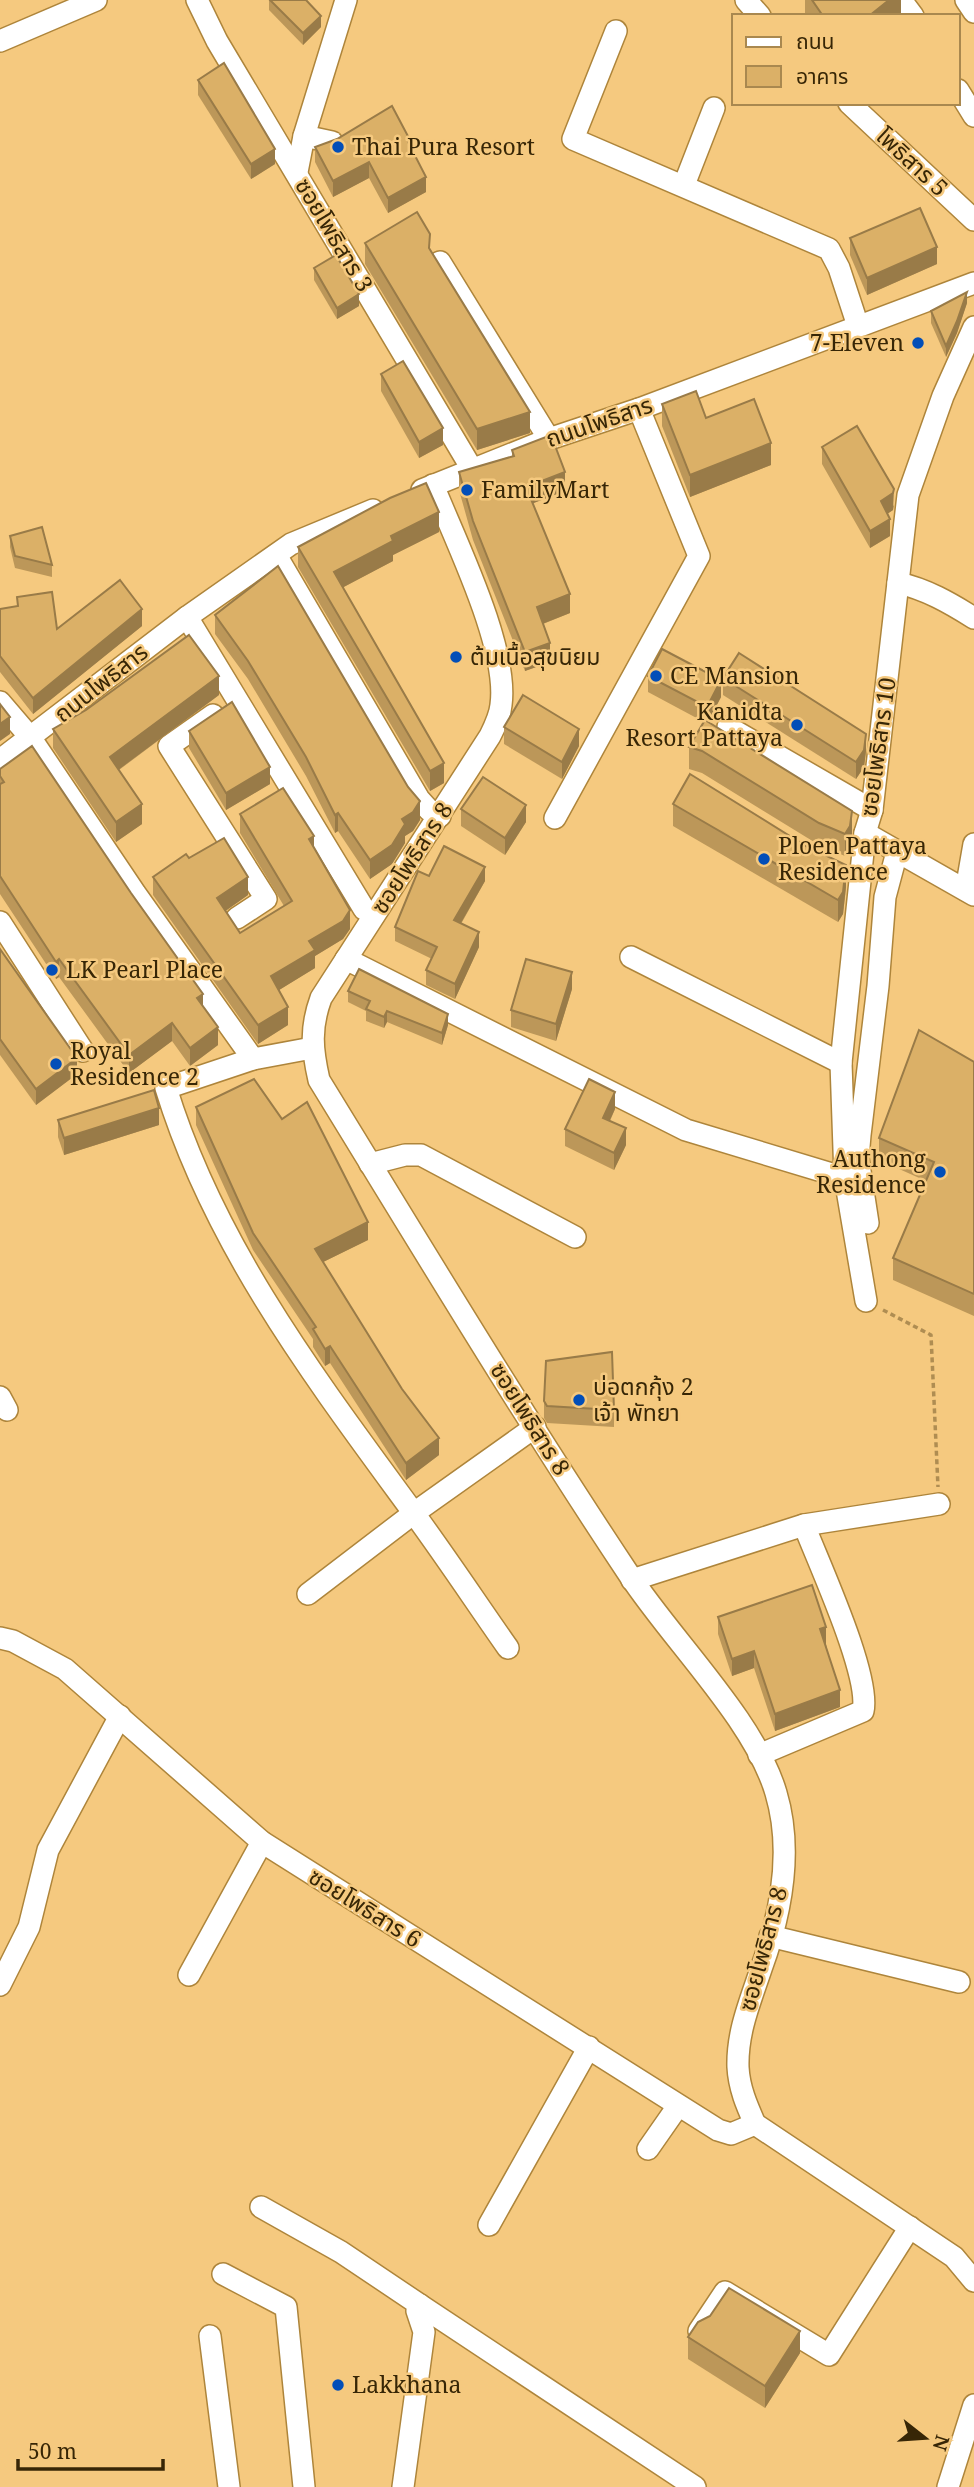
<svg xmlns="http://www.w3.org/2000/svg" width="974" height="2487" viewBox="0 0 974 2487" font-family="'Noto Serif','Noto Sans Thai',serif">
	<rect width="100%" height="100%" fill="#f5c97f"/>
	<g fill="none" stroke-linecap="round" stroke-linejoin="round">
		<defs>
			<g id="minor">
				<polyline points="197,0 217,41 472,469"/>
				<polyline points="746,0 760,16"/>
				<polyline points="901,0 913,16"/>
				<polyline points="966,0 974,12"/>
				<polyline points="616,31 573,139 829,249 839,268 858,326"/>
				<polyline points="0,41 96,0"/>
				<polyline points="958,90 974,116"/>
				<polyline points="849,103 974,220"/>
				<polyline points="304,136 332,142"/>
				<polyline points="297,172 304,136 346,0"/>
				<polyline points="684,185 714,108"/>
				<polyline points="440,262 549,439"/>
				<path d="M433 485C455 540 509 648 501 705 500 716 495 726 490 736L321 998C310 1028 312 1049 319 1080 421 1246 522 1414 630 1576 672 1640 755 1721 776 1793 793 1850 781 1914 761 1969 750 2002 737 2032 738 2067 739 2088 747 2106 755 2124L954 2257 974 2281"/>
				<polyline points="422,490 549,439 639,409 974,283"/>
				<polyline points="276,555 419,799 429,810 440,816"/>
				<path d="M898 583C926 589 950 603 974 618"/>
				<polyline points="187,617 364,909 374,915"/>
				<polyline points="0,702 30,737 135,893 253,1059"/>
				<polyline points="213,715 169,746 266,899 237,918"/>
				<polyline points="728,727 872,810"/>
				<polyline points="0,760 187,617 291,544 373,510"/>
				<polyline points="555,818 699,556 639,409"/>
				<polyline points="865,833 974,895"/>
				<polyline points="966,890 974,844"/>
				<polyline points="0,922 83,1051"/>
				<polyline points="631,957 841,1063"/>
				<polyline points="346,959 686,1130 845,1178"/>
				<path d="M312 1048 253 1059 166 1088C214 1245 314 1377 410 1508 444 1554 475 1601 508 1648"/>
				<polyline points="370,1164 405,1155 421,1155 575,1237"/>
				<polyline points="868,1223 858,1158 860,1135 878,986 885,897 897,852"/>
				<polyline points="866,1301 845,1178 841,1063 865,833 872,810 908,495 943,396 974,327"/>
				<polyline points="0,1397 7,1410"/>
				<polyline points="632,1580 804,1525 939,1504"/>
				<polyline points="308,1594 414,1513 535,1427"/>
				<polyline points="0,1638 13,1641 65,1669 262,1842 718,2130 731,2134 755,2124"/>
				<path d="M759 1755 863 1711C871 1676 819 1564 804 1525"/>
				<polyline points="770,1936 959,1982"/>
				<polyline points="189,1975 262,1842"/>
				<polyline points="0,1985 29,1927 48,1850 120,1716"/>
				<polyline points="648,2149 678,2106"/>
				<polyline points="261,2207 341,2252 420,2305"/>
				<polyline points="489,2225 589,2047"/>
				<polyline points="223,2274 286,2307 304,2487"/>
				<polyline points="699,2331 725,2292 829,2355 910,2227"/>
				<polyline points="210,2336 229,2487"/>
				<polyline points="403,2487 424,2332 417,2311 420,2305 695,2487"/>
				<polyline points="948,2487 974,2405"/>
			</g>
		</defs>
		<use href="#minor" stroke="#ae853b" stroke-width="24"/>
		<polyline stroke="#af8d52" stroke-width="3.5" stroke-dasharray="5 3.5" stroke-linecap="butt" points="883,1310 931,1335 938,1487"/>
		<use href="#minor" stroke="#fff" stroke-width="21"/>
	</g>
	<g fill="#bc9759">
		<polygon points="269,0 306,0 321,27 303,45 269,10"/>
		<rect x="805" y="0" width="96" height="16"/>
		<polygon points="198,80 275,164 251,179 198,95"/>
		<polygon points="410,146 426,192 388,213 369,178 333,197 315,162 315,147"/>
		<polygon points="850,238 937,264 867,295 850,255"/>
		<polygon points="365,243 530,433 477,450 365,264"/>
		<polygon points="314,268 359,306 337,319 314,280"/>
		<polygon points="967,303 957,333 946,357 931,323 931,311"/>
		<polygon points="381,374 443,445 419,458 381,391"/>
		<polygon points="662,404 771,465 690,497 662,426"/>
		<polygon points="822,447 894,506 893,510 887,514 890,536 870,548 822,464"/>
		<polygon points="512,450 565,491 533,503 570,613 543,624 550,662 525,671 473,540 459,490 459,472 512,456"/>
		<polygon points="439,532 393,555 393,561 342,588 444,783 430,791 298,567 298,547"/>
		<polygon points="10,536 52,565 52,577 15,568 10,547"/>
		<polygon points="17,597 57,629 142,626 33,714 0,672 0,609 17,606"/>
		<polygon points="215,615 420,820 413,831 405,836 405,843 392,864 370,879 338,831 335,833 306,776 248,679 215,634"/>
		<polygon points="648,676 721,697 708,722 852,833 850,848 845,856 819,845 702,773 689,769 689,747 704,722 648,692"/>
		<polygon points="723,678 866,751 864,767 856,779 723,695"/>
		<polygon points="219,695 119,770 142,824 116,842 53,748 53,729"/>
		<polygon points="504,727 579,746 562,779 504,744"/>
		<polygon points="189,731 270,784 226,810 189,748"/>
		<polygon points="0,769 203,1007 218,1045 190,1066 172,1041 129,1073 59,977 56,979 0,894"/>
		<polygon points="673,804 846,887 843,914 838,922 673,826"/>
		<polygon points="461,809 526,822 505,855 461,826"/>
		<polygon points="240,814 314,848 350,929 343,939 315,956 315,968 279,990 288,1025 258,1044 153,895 153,877 189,858 248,895 225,911 240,933 284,906 240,833"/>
		<polygon points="429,876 485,881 461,924 479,947 455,999 426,985 426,970 432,959 395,941 395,927"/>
		<polygon points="0,949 77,1074 36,1105 0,1055"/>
		<polygon points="572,989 556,1041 511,1027 511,1010"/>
		<polygon points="348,991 448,1025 442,1045 387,1022 384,1028 366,1021 366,1011 348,1002"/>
		<polygon points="974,1062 974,1316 893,1280 893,1258 926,1181 879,1160 879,1138"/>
		<polygon points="196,1107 368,1240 323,1262 439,1455 406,1480 330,1363 325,1366 313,1347 313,1339 253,1250 196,1125"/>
		<polygon points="615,1109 610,1121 626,1145 614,1170 565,1146 565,1129"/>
		<polygon points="58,1120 159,1125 64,1155 58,1137"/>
		<polygon points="544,1401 614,1410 614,1427 547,1423 544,1418"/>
		<polygon points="718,1617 826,1644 840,1707 775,1731 754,1668 732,1676 718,1634"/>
		<polygon points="688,2337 800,2353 765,2408 688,2359"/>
	</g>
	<g fill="#997b48">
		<polygon points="889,0 901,0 901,16 869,16"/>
		<polygon points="321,16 321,27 303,45 303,33"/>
		<polygon points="275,149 275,164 251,179 251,164"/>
		<polygon points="369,162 369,178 333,197 333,181"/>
		<polygon points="426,177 426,192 388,213 388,198"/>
		<polygon points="937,247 937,264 867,295 867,278"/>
		<polygon points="967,292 967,303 957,333 946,357 946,346"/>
		<polygon points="359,294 359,306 337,319 337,308"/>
		<polygon points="530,412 530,433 477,450 477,429"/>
		<polygon points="443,428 443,445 419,458 419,442"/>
		<polygon points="771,443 771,465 690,497 690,475"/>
		<polygon points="565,472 565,491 526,506 526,487"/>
		<polygon points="894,489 893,510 881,518 881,501"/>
		<polygon points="439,512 439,532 393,555 393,561 334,592 334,572 391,536"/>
		<polygon points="890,519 890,536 870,548 870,531"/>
		<polygon points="570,594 570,613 537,626 537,607"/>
		<polygon points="142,609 142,626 33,714 33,698"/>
		<polygon points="550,643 550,662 525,671 525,652"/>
		<polygon points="219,676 219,695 110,776 110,757"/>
		<polygon points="721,680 721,697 707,724 707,707"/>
		<polygon points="10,717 10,734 0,741 0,724"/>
		<polygon points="579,729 579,746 562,779 562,762"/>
		<polygon points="866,734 866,751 864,767 856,779 856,762"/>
		<polygon points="444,763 444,783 430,791 430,771"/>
		<polygon points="270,767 270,784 226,810 226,793"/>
		<polygon points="420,801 420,820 413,831 405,836 405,843 392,864 370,879 370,860 402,819"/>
		<polygon points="142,804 142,824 116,842 116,822"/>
		<polygon points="526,805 526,822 505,855 505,838"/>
		<polygon points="852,811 852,833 850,848 845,856 845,834"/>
		<polygon points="338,813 338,831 335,833 335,815"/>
		<polygon points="314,836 314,855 309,839"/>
		<polygon points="846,865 846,887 843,914 838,922 838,900"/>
		<polygon points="485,867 485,881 454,935 454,920"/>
		<polygon points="248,877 248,895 217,917 217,898"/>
		<polygon points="350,910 350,929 343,939 315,956 315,968 271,995 271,976 309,941"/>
		<polygon points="479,932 479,947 455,999 455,984"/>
		<polygon points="59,959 59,977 56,979 56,962"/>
		<polygon points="572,972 572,989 556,1041 556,1024"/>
		<polygon points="203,994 203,1012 197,998"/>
		<polygon points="288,1007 288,1025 258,1044 258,1025"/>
		<polygon points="387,1011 387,1022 384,1028 384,1017"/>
		<polygon points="448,1014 448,1025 442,1045 442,1033"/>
		<polygon points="172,1023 172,1041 129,1073 129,1055"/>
		<polygon points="218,1027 218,1045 190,1066 190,1048"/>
		<polygon points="77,1058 77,1074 36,1105 36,1089"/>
		<polygon points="615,1092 615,1109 603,1135 603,1118"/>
		<polygon points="159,1108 159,1125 64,1155 64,1138"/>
		<polygon points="626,1128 626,1145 614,1170 614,1153"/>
		<polygon points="368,1222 368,1240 315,1266 315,1249"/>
		<polygon points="330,1346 330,1363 325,1366 325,1349"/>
		<polygon points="439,1438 439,1455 406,1480 406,1463"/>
		<polygon points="826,1627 826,1644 820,1646 820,1629"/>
		<polygon points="754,1651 754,1668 732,1676 732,1659"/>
		<polygon points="840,1690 840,1707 775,1731 775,1714"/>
		<polygon points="800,2331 800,2353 765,2408 765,2386"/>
	</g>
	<g fill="#dbb067" stroke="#997b48" stroke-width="2">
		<polygon points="270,0 306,0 321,16 303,33"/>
		<polygon points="812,0 889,0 869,16 823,16"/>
		<polygon points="224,63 275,149 251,164 198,80"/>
		<polygon points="392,106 410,140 408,142 426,177 388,198 369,162 333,181 315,147 337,139"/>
		<polygon points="920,208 937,247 867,278 850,238"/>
		<polygon points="417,212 430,234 429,248 530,412 477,429 365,243"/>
		<polygon points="336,255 359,294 337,308 314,268"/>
		<polygon points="967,292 957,321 946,346 931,311"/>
		<polygon points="403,361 443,428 419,442 381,374"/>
		<polygon points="696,391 706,418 754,399 771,443 690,475 662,404"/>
		<polygon points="857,426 894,489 893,493 881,501 890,519 870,531 822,447"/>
		<polygon points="551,435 565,472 526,487 570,594 537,607 550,643 525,652 473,521 459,472 514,456 512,450"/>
		<polygon points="426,483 439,512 391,536 393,541 334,572 444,763 430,771 298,547 390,498"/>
		<polygon points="42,527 52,565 15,556 10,536"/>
		<polygon points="278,566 408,787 420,801 413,812 402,819 405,824 392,845 370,860 338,813 335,815 306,757 248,661 215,615"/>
		<polygon points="120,580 142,609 33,698 0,656 0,609 18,606 17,597 52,592 57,629"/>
		<polygon points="189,635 219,676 110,757 142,804 116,822 53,729 86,710"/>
		<polygon points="662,649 721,680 707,707 648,676"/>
		<polygon points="739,653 866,734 864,750 856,762 723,678"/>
		<polygon points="523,695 579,729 562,762 504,727"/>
		<polygon points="232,702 270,767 226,793 189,731"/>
		<polygon points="0,704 10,717 0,724"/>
		<polygon points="705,720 852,811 850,826 845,834 819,823 702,751 689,747"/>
		<polygon points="32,746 131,893 203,994 197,998 218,1027 190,1048 172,1023 129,1055 59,959 56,962 0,876 0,784 4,782 0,776 0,769"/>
		<polygon points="690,774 806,846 846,865 843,892 838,900 673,804"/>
		<polygon points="483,777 526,805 505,838 461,809"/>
		<polygon points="283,788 314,836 309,839 350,910 343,921 309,941 315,950 271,976 288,1007 258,1025 153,877 186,854 189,858 224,838 248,877 217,898 240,933 292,901 240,814"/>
		<polygon points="444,846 485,867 454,920 479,932 455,984 426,970 437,947 395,927 418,871 429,876"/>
		<polygon points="0,949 77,1058 36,1089 0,1039"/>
		<polygon points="526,959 572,972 556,1024 511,1010"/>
		<polygon points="359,969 448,1014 442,1033 387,1011 384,1017 366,1009 370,1001 348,991"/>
		<polygon points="919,1030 974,1062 974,1294 893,1258 934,1162 879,1138"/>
		<polygon points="254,1079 282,1119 307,1102 368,1222 315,1249 402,1389 439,1438 406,1463 330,1346 325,1349 313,1329 316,1327 253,1233 196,1107"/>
		<polygon points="589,1079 615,1092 603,1118 626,1128 614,1153 565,1129"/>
		<polygon points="154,1090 159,1108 64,1138 58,1120"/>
		<polygon points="612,1352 614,1410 547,1406 544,1401 546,1361"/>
		<polygon points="812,1585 826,1627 820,1629 840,1690 775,1714 754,1651 732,1659 718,1617"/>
		<polygon points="729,2288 800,2331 765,2386 688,2337 698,2322 710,2316"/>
	</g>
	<g fill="#024eb8" stroke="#f5c97f" stroke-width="2.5">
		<circle cx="338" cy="147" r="7"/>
		<circle cx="918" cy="343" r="7"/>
		<circle cx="467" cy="490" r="7"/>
		<circle cx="456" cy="657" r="7"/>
		<circle cx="656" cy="676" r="7"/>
		<circle cx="797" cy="725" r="7"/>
		<circle cx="764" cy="859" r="7"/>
		<circle cx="52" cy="970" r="7"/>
		<circle cx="56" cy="1064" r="7"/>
		<circle cx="940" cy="1172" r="7"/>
		<circle cx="579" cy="1400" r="7"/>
		<circle cx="338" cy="2385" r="7"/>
	</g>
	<g text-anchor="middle" stroke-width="5" stroke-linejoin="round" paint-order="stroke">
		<g font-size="23" fill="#372606" stroke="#f5c97f" text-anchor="start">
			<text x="352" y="155">Thai Pura Resort</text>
			<text x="904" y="351" text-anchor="end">7-Eleven</text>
			<text x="481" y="498">FamilyMart</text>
			<text x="470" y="665">ต้มเนื้อสุขนิยม</text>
			<text x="670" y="684">CE Mansion</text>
			<text x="783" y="720" text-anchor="end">Kanidta<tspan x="783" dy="26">Resort Pattaya</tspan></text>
			<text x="778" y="854">Ploen Pattaya<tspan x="778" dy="26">Residence</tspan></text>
			<text x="66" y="978">LK Pearl Place</text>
			<text x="70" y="1059">Royal<tspan x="70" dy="26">Residence 2</tspan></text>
			<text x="926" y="1167" text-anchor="end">Authong<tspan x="926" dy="26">Residence</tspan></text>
			<text x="593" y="1395">บ่อตกกุ้ง 2<tspan x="593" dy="26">เจ้า พัทยา</tspan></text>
			<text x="352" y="2393">Lakkhana</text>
		</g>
		<g font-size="23" fill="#372606" stroke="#f5c97f">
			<text transform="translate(912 162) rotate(43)" y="8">โพธิสาร 5</text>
			<text transform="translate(334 235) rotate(59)" y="8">ซอยโพธิสาร 3</text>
			<text transform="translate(599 422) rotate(-19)" y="8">ถนนโพธิสาร</text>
			<text transform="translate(101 683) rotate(-38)" y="8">ถนนโพธิสาร</text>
			<text transform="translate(878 747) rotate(-82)" y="8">ซอยโพธิสาร 10</text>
			<text transform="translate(412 858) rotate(-57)" y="8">ซอยโพธิสาร 8</text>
			<text transform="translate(530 1419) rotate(58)" y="8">ซอยโพธิสาร 8</text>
			<text transform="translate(365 1908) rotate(32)" y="8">ซอยโพธิสาร 6</text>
			<text transform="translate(763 1949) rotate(-75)" y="8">ซอยโพธิสาร 8</text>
		</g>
	</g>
	<rect x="732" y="14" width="228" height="91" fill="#f5c97f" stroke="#a9884f" stroke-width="2"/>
	<rect x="746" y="37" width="35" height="10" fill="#ffffff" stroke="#a9884f" stroke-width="2"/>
	<text x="796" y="49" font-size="21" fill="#372606">ถนน</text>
	<rect x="746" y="66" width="35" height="21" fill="#dbb067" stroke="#a9884f" stroke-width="2"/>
	<text x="796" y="84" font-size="21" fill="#372606">อาคาร</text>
	<g transform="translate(925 2438) rotate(107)" stroke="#f5c97f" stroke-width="5" paint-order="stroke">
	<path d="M0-5L12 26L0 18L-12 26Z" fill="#372606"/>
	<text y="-10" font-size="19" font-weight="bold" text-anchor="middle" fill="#372606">N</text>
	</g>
	<path d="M18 2459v10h145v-10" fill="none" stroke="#372606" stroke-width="3.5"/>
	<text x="28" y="2459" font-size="21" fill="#372606" stroke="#f5c97f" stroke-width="5" paint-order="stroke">50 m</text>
</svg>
